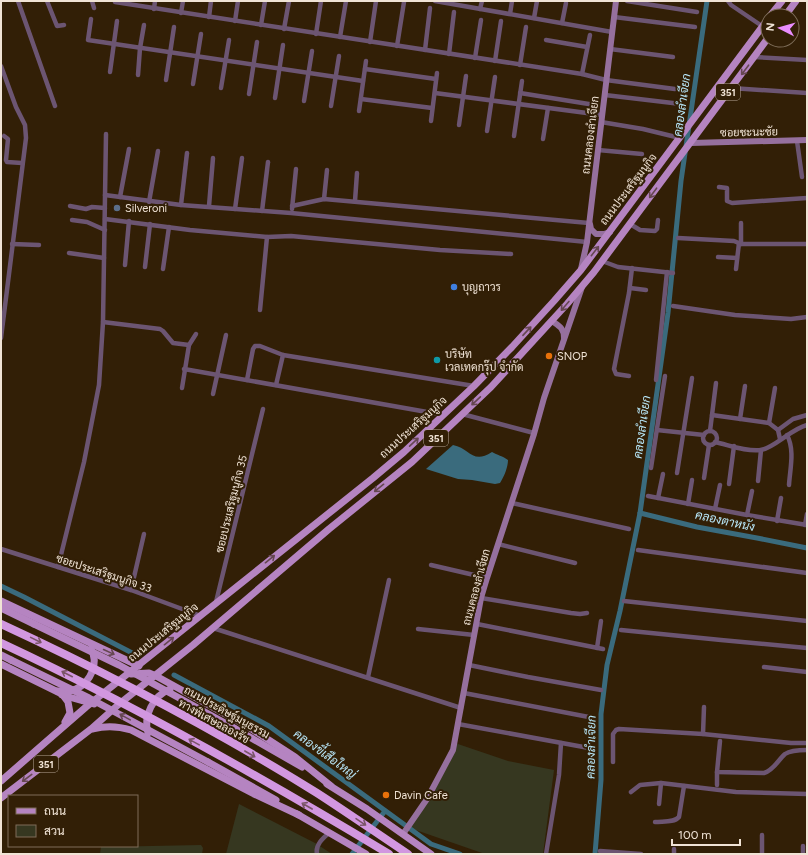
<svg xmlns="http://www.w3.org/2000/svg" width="808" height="855" viewBox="0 0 808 855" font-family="Figtree,Sarabun,sans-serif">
	<rect width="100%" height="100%" fill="#321f06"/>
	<g fill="#363720">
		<polygon points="455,743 508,761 554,770 543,854 485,854 410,828"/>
		<polygon points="239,804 315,843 332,854 226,854"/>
		<polygon points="201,845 203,848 202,854 100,854 101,847"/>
	</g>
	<path fill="#3a6b7d" d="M453 445C470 448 472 465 492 452 497 455 503 456 508 460 508 467 504 477 500 483L495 484 472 480 458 479 426 469Z"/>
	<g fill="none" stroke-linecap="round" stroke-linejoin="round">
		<g stroke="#3a6b7d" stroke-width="5">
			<polyline points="640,513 697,527 757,538 807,548"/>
			<polyline points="1,586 24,597 138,656"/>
			<polyline points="174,675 269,726 431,844 460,854"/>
			<polyline points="352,854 385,811"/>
			<polyline points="595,854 601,780 601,714 607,665 620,611 640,513 668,313 681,181 707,1"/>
		</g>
		<g stroke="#6c5572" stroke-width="4.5">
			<polyline points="18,1 55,106"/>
			<polyline points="47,1 57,26 64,25"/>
			<polyline points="92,1 94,8"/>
			<polyline points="435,1 612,32"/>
			<polyline points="627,1 697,12"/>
			<polyline points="728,1 731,5 762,26"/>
			<polyline points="115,2 582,74 606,80 675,89"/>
			<polyline points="154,9 155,1"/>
			<polyline points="480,9 482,1"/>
			<polyline points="181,13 183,1"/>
			<polyline points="510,14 512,1"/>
			<polyline points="209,17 211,1"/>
			<polyline points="614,17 695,27"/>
			<polyline points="534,18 537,1"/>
			<polyline points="91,19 88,40 363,81"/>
			<polyline points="235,21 238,1"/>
			<polyline points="562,23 566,3"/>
			<polyline points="261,25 265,1"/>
			<polyline points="284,29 289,1"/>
			<polyline points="316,34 321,1"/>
			<polyline points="340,37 346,1"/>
			<polyline points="546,40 587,47"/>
			<polyline points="370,42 376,1"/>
			<polyline points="397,46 404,2"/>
			<polyline points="610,49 673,57"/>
			<polyline points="425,50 430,8"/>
			<polyline points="449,54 454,12"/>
			<polyline points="754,57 807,60"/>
			<polyline points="475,58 481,20"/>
			<polyline points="495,61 501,21"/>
			<polyline points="520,65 526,27"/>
			<polyline points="1,66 16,107 25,125 26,138 1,338"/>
			<polyline points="365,69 436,79"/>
			<polyline points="110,72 117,21"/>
			<polyline points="582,74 590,35"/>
			<polyline points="138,75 140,48 144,25"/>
			<polyline points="166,80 174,27"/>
			<polyline points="193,84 201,34"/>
			<polyline points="221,88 229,40"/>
			<polyline points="731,88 807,93"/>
			<polyline points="435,93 602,115"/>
			<polyline points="520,93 595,105"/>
			<polyline points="249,94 257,42"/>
			<polyline points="605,95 681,104"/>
			<polyline points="275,98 283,45"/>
			<polyline points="361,99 432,108"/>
			<polyline points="304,101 312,51"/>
			<polyline points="331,106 339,56"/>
			<polyline points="359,111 366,61"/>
			<polyline points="431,121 437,73"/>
			<polyline points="601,122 643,129 680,138"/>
			<polyline points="459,125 466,76"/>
			<polyline points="487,131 495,77"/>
			<polyline points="4,136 8,139 6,160 7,162 22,163"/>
			<polyline points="514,136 522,81"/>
			<polyline points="543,139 548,108"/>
			<polyline points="797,141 802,177"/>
			<polyline points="598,150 642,154"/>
			<polyline points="719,187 727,188 727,201 732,203 807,198"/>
			<polyline points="105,195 181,205 291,213 587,242"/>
			<polyline points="120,197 129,149"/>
			<polyline points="324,199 327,170"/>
			<polyline points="355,201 357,173"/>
			<polyline points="149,202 158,151"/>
			<polyline points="181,205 187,153"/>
			<polyline points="70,206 86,209 92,207 105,208"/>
			<polyline points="209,206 213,158"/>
			<polyline points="292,206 324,199 589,223"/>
			<polyline points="235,209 242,158"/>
			<polyline points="292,209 296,169"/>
			<polyline points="262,211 268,162"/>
			<polyline points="105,219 190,230 267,237 291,236 440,250 511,254"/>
			<polyline points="72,220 87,222 105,230"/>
			<polyline points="630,224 640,230 655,231 657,229 658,220"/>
			<polyline points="678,238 734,241 741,244 807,244"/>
			<polyline points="12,244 39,245"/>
			<polyline points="741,244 741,223"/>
			<polyline points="69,253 104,258"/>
			<polyline points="718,257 737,258"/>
			<polyline points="602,261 618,267 673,273"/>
			<polyline points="125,265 129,221"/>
			<polyline points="145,267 150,224"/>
			<polyline points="163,269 169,227"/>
			<polyline points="736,269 739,243"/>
			<polyline points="630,288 646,290"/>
			<polyline points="673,306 735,315 791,319 807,317"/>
			<polyline points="260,310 267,237"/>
			<polyline points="103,322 160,329 163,331 173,343 189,345"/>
			<polyline points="184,369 444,415"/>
			<polyline points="629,376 616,374 614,369 629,293 632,268"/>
			<polyline points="247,380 253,349 255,346 260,346 283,355 474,386"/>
			<polyline points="656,380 667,272"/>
			<polyline points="276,385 283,355"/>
			<polyline points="182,388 189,345 196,334"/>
			<polyline points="213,394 226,335"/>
			<polyline points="462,414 534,433"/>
			<polyline points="712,415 769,423 778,430 780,439"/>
			<polyline points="740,419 745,386"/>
			<polyline points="769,423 775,388"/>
			<polyline points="657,430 704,435"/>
			<polyline points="778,430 793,419 807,415"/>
			<polyline points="710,431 716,383"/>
			<circle cx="710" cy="438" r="7"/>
			<path d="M787 435C795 450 790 469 789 485"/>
			<path d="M715 442C729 445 746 452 761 450 774 448 791 429 807 425"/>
			<polyline points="651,468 665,376"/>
			<polyline points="677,473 692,378"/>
			<polyline points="704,478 709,445"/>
			<polyline points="758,481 761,450"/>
			<polyline points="729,484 734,446"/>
			<polyline points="648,496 747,515 807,525"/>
			<polyline points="658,498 663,474"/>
			<polyline points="512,503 629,529"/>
			<polyline points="688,504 692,480"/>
			<polyline points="715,509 720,485"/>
			<polyline points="747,515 752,491"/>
			<polyline points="777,521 781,498"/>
			<polyline points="805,525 807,514"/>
			<polyline points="498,544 575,563"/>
			<polyline points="1,549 131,590 201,616"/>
			<polyline points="638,550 807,573"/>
			<polyline points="431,565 487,578"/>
			<polyline points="58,567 84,462 99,385 103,322 106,134"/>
			<polyline points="131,590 144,534"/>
			<polyline points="481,598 571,613 580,614 587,613"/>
			<polyline points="624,601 807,621"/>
			<polyline points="216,602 263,409"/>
			<polyline points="477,624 603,649"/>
			<polyline points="213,628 461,708"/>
			<polyline points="418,629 474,635"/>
			<polyline points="621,630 721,640 807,648"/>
			<polyline points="597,648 601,621"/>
			<polyline points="469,665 528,677 601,690"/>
			<polyline points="764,667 807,672"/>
			<polyline points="368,677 389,580"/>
			<polyline points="464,693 594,718"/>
			<polyline points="458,724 589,748"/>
			<polyline points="703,734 704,707"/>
			<path d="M720 741 717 772 764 773C774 770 778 760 785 754 791 750 800 750 807 750"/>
			<polyline points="613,762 613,734 616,730 619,729 703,734 791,743 807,743"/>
			<polyline points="717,785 717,772"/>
			<polyline points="631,792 640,785 661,783 736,792 807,794"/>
			<polyline points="659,804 661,783"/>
			<path d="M655 822C663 821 674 823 679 817L684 786"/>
			<polyline points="803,846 803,854"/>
			<polyline points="674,849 674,854"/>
			<polyline points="600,851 641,854"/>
			<path d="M317 854C315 845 323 838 329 833"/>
			<polyline points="546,854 559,775 561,743"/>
			<polyline points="762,854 762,835"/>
		</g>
		<g stroke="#96709e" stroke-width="6">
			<polyline points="691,143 807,140"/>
			<polyline points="590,224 591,229 596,234 604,234 610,232"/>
			<polyline points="581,269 587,242 594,183 616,1"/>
			<path d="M552 321C559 326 564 328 564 338"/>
			<polyline points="403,834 427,799 453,750 481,598 487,578 534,434 544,398 582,287"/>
		</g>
		<g stroke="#b584c1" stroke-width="7">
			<polyline points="770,16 782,1"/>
			<polyline points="785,16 796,1"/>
			<polyline points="1,601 139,666"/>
			<polyline points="1,608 34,624"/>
			<polyline points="1,655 11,660"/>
			<polyline points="1,664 62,694 68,702 70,713 65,722"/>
			<polyline points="131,674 149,673 156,676 247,726 295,757 331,786"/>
			<path d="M57 691C63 691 70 692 76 689 91 682 99 663 91 649"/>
			<polyline points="62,695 94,704"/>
			<polyline points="234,728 302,767"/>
			<path d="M93 729C107 725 118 726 131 730L254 794 299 815"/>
			<path d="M148 733C143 716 153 696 170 689"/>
			<polyline points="208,762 276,800"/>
			<polyline points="1,781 86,707 373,478 404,452 474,386 512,347 554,301 581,270 610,231 768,19"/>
			<polyline points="327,784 367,809 431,854"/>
			<polyline points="1,798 91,729 118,705 193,645 329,529 412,462 491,387 567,304 594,272 768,38"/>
			<polyline points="297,814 366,854"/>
		</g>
		<g stroke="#b584c1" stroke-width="7">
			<polyline points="34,624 119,665 234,728"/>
			<polyline points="11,660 89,698 208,762"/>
		</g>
		<g stroke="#d297e0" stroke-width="8">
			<path d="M1 624C109 674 216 730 317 793 348 813 378 834 408 854"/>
			<path d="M1 643C134 705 263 778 389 854"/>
		</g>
	</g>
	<defs><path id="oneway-shaft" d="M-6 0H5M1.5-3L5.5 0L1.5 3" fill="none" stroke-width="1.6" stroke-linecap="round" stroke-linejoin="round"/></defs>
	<g stroke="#664751">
		<use href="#oneway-shaft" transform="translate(745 70) rotate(127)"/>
		<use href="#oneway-shaft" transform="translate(653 193) rotate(127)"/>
		<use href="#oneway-shaft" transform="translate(595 251) rotate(-52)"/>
		<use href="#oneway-shaft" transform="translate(565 306) rotate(131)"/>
		<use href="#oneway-shaft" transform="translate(527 331) rotate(-47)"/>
		<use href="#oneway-shaft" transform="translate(476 401) rotate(137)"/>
		<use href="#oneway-shaft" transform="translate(414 442) rotate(-43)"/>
		<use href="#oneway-shaft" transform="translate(379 488) rotate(141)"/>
		<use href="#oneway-shaft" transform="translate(270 559) rotate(-39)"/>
		<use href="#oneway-shaft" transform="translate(169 641) rotate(-39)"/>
		<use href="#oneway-shaft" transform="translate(109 652) rotate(25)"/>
		<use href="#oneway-shaft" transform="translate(125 717) rotate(-151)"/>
		<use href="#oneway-shaft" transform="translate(27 778) rotate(143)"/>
	</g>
	<g stroke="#7a5568">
		<use href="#oneway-shaft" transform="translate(36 640) rotate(26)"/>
		<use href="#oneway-shaft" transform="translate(67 674) rotate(-153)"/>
		<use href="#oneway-shaft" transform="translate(194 742) rotate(-151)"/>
		<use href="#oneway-shaft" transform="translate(250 754) rotate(30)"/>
		<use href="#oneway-shaft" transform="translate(307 806) rotate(-150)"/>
		<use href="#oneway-shaft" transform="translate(361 822) rotate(34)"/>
	</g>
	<circle fill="#5c6f8a" stroke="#321f06" stroke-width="1.5" cx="117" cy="208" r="4"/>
	<circle fill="#3f7fe0" stroke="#321f06" stroke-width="1.5" cx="454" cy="287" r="4"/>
	<g fill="#e8710a" stroke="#321f06" stroke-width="1.5">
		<circle cx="549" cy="356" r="4"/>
		<circle cx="386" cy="795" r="4"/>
	</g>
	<circle fill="#0f9aa8" stroke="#321f06" stroke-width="1.5" cx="437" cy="360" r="4"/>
	<g text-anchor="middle" stroke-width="4" stroke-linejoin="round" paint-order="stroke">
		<g fill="#321f06" stroke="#b7a897" stroke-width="1">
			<rect x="716" y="84" width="24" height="16" rx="3"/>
			<rect x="424" y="430" width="24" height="16" rx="3"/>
			<rect x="34" y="756" width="24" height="16" rx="3"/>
		</g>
		<g font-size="10" font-weight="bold" fill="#f0e3d5">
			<text x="728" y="96">351</text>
			<text x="436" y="442">351</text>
			<text x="46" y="768">351</text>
		</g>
		<g font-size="11" fill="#f0e3d5" stroke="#321f06">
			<text transform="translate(749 132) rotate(-1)" y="4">ซอยชะนะชัย</text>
			<text transform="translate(590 135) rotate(-83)" y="4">ถนนคลองลำเจียก</text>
			<text transform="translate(628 189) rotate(-53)" y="4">ถนนประเสริฐมนูกิจ</text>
			<text transform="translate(413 427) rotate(-42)" y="4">ถนนประเสริฐมนูกิจ</text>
			<text transform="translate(231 504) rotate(-76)" y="4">ซอยประเสริฐมนูกิจ 35</text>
			<text transform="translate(104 573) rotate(18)" y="4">ซอยประเสริฐมนูกิจ 33</text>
			<text transform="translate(476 587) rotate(-75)" y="4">ถนนคลองลำเจียก</text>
			<text transform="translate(163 632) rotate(-39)" y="4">ถนนประเสริฐมนูกิจ</text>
			<text transform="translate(227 712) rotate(29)" y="4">ถนนประดิษฐ์มนูธรรม</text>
			<text transform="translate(214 721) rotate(29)" y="4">ทางพิเศษฉลองรัช</text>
		</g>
		<g font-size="11" fill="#f0e3d5" stroke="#321f06" text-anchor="start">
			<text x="125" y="212">Silveroni</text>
			<text x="462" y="291">บุญถาวร</text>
			<text x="445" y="358">บริษัท<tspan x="445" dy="13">เวลเทคกรุ๊ป จำกัด</tspan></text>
			<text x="557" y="360">SNOP</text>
			<text x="394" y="799">Davin Cafe</text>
		</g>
		<g font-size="12" font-style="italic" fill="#b8e7f9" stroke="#321f06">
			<text transform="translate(682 105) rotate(-82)" y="4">คลองลำเจียก</text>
			<text transform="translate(642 427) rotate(-82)" y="4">คลองลำเจียก</text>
			<text transform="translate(725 521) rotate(12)" y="4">คลองตาหนัง</text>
			<text transform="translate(591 747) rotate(-89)" y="4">คลองลำเจียก</text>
			<text transform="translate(325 754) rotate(36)" y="4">คลองขี้เสือใหญ่</text>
		</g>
	</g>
	<rect width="808" height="855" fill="none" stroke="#f0e3d5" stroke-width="4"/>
	<rect x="8" y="795" width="130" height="52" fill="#321f06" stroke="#7e6d59"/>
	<rect x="16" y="808" width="20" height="6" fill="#b584c1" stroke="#7e6d59"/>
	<text x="44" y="815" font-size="12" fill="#f0e3d5">ถนน</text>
	<rect x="16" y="825" width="20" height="12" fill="#363720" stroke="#7e6d59"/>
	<text x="44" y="835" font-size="12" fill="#f0e3d5">สวน</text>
	<g transform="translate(780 28) rotate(276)"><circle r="19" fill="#321f06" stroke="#7e6d59"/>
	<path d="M0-3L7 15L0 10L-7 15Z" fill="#e98dfe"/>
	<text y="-6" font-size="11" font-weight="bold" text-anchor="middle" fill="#f0e3d5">N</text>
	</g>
	<path d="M672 839v6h68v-6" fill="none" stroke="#f0e3d5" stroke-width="2"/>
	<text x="678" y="839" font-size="12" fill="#f0e3d5" stroke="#321f06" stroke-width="3" paint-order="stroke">100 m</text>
</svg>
